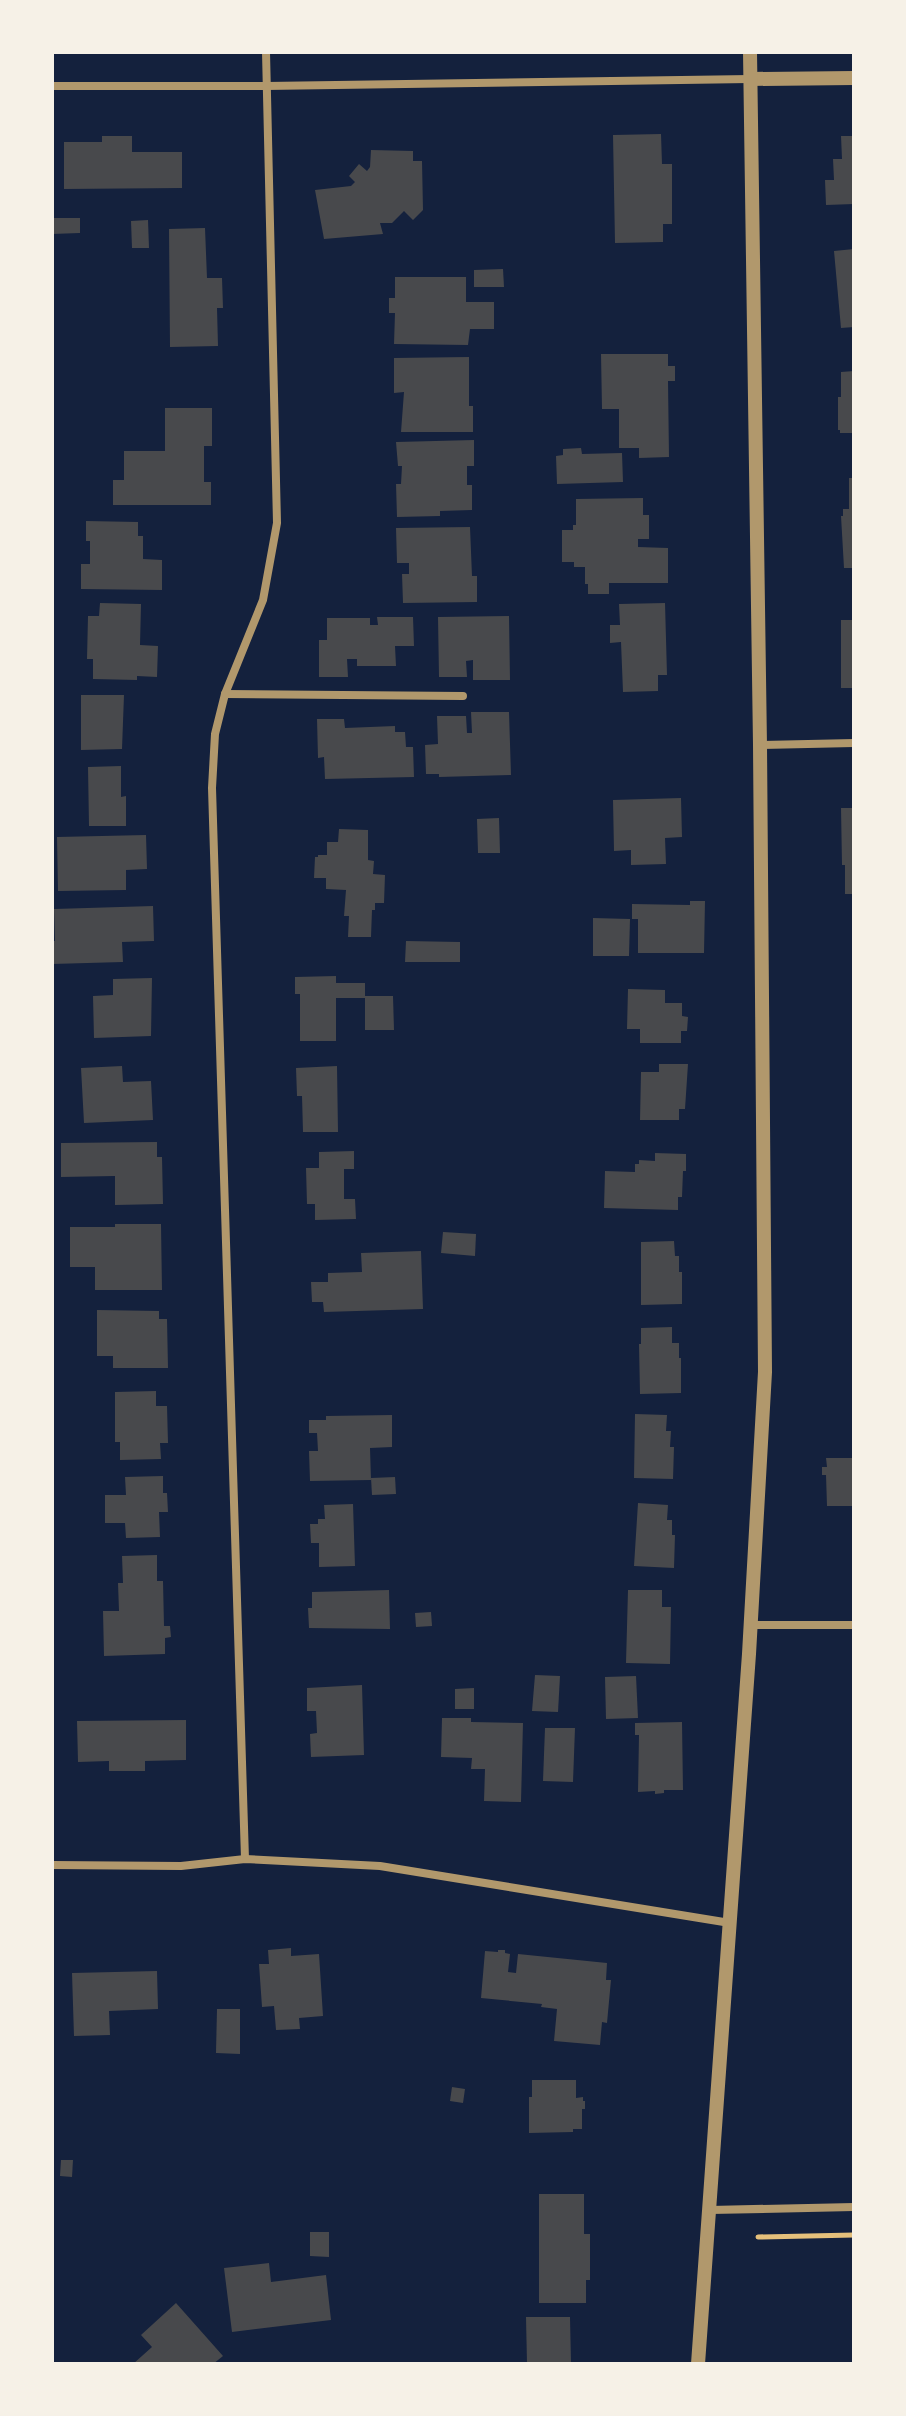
<svg xmlns="http://www.w3.org/2000/svg" width="906" height="2416" viewBox="0 0 906 2416" font-family="Manrope,sans-serif">
	<rect width="100%" height="100%" fill="#14213d"/>
	<g fill="#48494c">
		<polygon points="661,134 662,164 672,164 672,224 663,224 663,242 615,243 613,135"/>
		<polygon points="102,136 132,136 132,152 182,152 182,188 64,189 64,142 102,142"/>
		<polygon points="841,136 854,136 854,204 826,205 825,180 834,180 833,159 842,159"/>
		<polygon points="371,150 413,151 413,161 422,161 423,210 413,220 404,211 392,223 380,223 383,234 324,239 315,190 351,186 355,182 349,176 359,164 367,171 370,167"/>
		<polygon points="52,218 80,218 80,233 52,234"/>
		<polygon points="148,220 149,248 132,248 131,221"/>
		<polygon points="205,228 207,278 222,278 223,308 217,308 218,346 170,347 169,229"/>
		<polygon points="854,249 854,327 841,328 834,251"/>
		<polygon points="503,269 504,287 474,287 474,270"/>
		<polygon points="395,277 466,277 466,302 494,302 494,329 470,329 468,345 394,344 395,313 389,313 389,298 395,298"/>
		<polygon points="601,354 668,354 668,366 675,366 675,381 668,381 669,457 639,458 639,448 619,448 619,409 602,409"/>
		<polygon points="469,357 469,406 473,406 473,432 401,432 404,392 394,393 394,358"/>
		<polygon points="854,371 854,433 840,433 840,430 838,430 838,397 841,397 841,372"/>
		<polygon points="165,408 212,408 212,446 204,446 204,482 211,482 211,505 113,505 113,480 124,480 124,451 165,451"/>
		<polygon points="474,440 474,466 467,466 467,485 472,485 472,510 440,511 440,516 397,517 396,484 401,484 402,466 398,466 396,442"/>
		<polygon points="581,448 582,454 622,453 623,482 557,484 556,456 563,455 563,449"/>
		<polygon points="849,478 854,478 854,568 844,568 841,516 843,516 843,509 849,509"/>
		<polygon points="643,498 643,515 649,515 649,539 638,539 638,547 668,548 668,583 609,583 609,594 588,594 588,584 585,584 585,567 574,567 574,562 562,562 562,530 573,530 573,525 576,525 576,499"/>
		<polygon points="86,521 138,522 138,536 143,536 143,559 162,560 162,590 81,589 81,564 90,564 90,541 86,541"/>
		<polygon points="470,527 472,576 477,576 477,602 403,603 402,574 409,574 409,563 397,563 396,528"/>
		<polygon points="100,603 141,604 140,645 158,646 157,677 137,676 137,680 93,679 93,659 87,659 88,616 99,616"/>
		<polygon points="665,603 667,675 658,675 658,691 623,692 621,642 610,643 610,625 620,625 619,604"/>
		<polygon points="509,616 510,680 473,680 473,660 466,661 467,677 439,677 438,617"/>
		<polygon points="377,617 413,617 414,646 395,646 396,666 357,666 357,659 347,659 348,677 319,677 319,640 327,640 327,618 370,618 370,625 378,625"/>
		<rect x="841" y="620" width="13" height="68"/>
		<polygon points="81,695 124,695 122,749 81,750"/>
		<polygon points="471,712 509,712 511,775 439,777 439,774 426,774 425,745 438,744 437,716 466,716 467,733 472,733"/>
		<polygon points="317,719 344,719 345,728 395,726 395,732 405,732 406,747 413,747 414,777 325,779 324,757 318,758"/>
		<polygon points="121,766 121,797 126,796 126,826 89,826 88,767"/>
		<polygon points="681,798 682,837 665,838 666,864 631,865 631,850 614,851 613,800"/>
		<polygon points="841,808 854,808 854,894 845,894 845,865 842,865"/>
		<polygon points="499,818 500,853 478,853 477,819"/>
		<polygon points="339,829 368,830 368,860 374,861 373,874 385,875 384,903 375,903 375,910 372,910 371,937 348,937 349,916 344,916 346,890 326,889 326,878 314,878 315,857 318,857 318,855 327,855 327,842 338,842"/>
		<polygon points="146,835 147,869 126,870 126,890 58,891 57,837"/>
		<polygon points="690,901 705,901 704,953 638,953 638,919 632,919 632,904 690,905"/>
		<polygon points="153,906 154,941 122,942 123,962 52,964 52,941 55,941 54,909"/>
		<polygon points="593,918 630,919 629,956 593,956"/>
		<polygon points="406,941 460,942 460,962 405,962"/>
		<polygon points="336,976 336,983 365,983 365,998 336,998 336,1041 300,1041 300,994 295,994 295,977"/>
		<polygon points="152,978 151,1036 94,1038 93,996 113,995 113,979"/>
		<polygon points="628,989 665,990 665,1003 682,1003 682,1016 688,1017 687,1031 681,1031 681,1043 640,1043 640,1029 627,1029"/>
		<polygon points="365,996 393,996 394,1030 365,1030"/>
		<polygon points="659,1064 688,1064 685,1109 679,1109 679,1120 640,1120 641,1072 659,1072"/>
		<polygon points="122,1066 123,1082 151,1081 153,1120 84,1123 81,1068"/>
		<polygon points="337,1066 338,1132 303,1132 302,1096 297,1096 296,1068"/>
		<polygon points="157,1142 157,1157 162,1157 163,1204 115,1205 115,1176 61,1177 61,1143"/>
		<polygon points="354,1151 354,1169 344,1169 344,1199 355,1199 356,1219 315,1220 315,1204 307,1204 306,1168 319,1168 319,1152"/>
		<polygon points="655,1153 686,1154 686,1171 683,1171 682,1197 678,1197 678,1210 604,1208 605,1171 635,1172 635,1164 639,1164 639,1160 655,1161"/>
		<polygon points="115,1224 161,1224 162,1290 95,1290 95,1267 70,1267 70,1227 115,1227"/>
		<polygon points="443,1232 476,1234 475,1256 441,1253"/>
		<polygon points="674,1241 675,1256 679,1256 679,1272 682,1272 682,1304 641,1305 641,1242"/>
		<polygon points="421,1251 423,1309 324,1312 323,1302 312,1302 311,1282 328,1282 328,1273 362,1272 361,1253"/>
		<polygon points="97,1310 159,1311 159,1319 167,1319 168,1368 113,1368 113,1356 97,1356"/>
		<polygon points="672,1327 672,1343 679,1343 679,1358 681,1358 681,1393 640,1394 639,1344 641,1344 641,1328"/>
		<polygon points="156,1391 156,1406 167,1406 168,1443 160,1443 161,1459 120,1460 120,1442 115,1442 115,1392"/>
		<polygon points="635,1414 667,1415 666,1431 671,1431 670,1447 674,1447 673,1479 634,1478"/>
		<polygon points="392,1415 392,1447 370,1448 371,1480 310,1481 309,1451 318,1451 317,1433 309,1433 309,1420 326,1420 326,1416"/>
		<polygon points="826,1458 854,1458 854,1506 827,1506 826,1475 822,1475 822,1467 827,1467"/>
		<polygon points="163,1476 163,1493 167,1493 168,1512 159,1512 160,1537 126,1538 125,1523 105,1523 105,1495 126,1495 125,1477"/>
		<polygon points="395,1477 396,1494 372,1495 371,1478"/>
		<polygon points="638,1503 668,1505 667,1520 672,1520 672,1535 675,1535 674,1568 634,1566"/>
		<polygon points="353,1504 355,1566 319,1567 319,1543 311,1543 310,1524 318,1524 318,1519 325,1519 324,1505"/>
		<polygon points="157,1555 157,1581 163,1581 164,1626 170,1626 171,1637 165,1638 165,1654 104,1656 103,1611 119,1611 118,1583 123,1583 122,1556"/>
		<polygon points="389,1590 390,1629 309,1628 308,1608 312,1608 312,1592"/>
		<polygon points="628,1590 662,1590 662,1607 671,1607 670,1664 626,1663"/>
		<polygon points="431,1612 432,1626 416,1627 415,1613"/>
		<polygon points="535,1675 560,1676 558,1712 532,1711"/>
		<polygon points="636,1676 638,1718 606,1719 605,1677"/>
		<polygon points="362,1685 364,1755 311,1757 310,1734 317,1733 316,1711 307,1711 307,1688"/>
		<polygon points="474,1688 474,1709 455,1709 455,1689"/>
		<polygon points="442,1718 471,1718 471,1722 523,1723 521,1802 484,1801 485,1769 471,1769 472,1758 441,1757"/>
		<polygon points="186,1720 186,1760 145,1761 145,1771 109,1771 109,1761 78,1762 77,1721"/>
		<polygon points="682,1722 683,1790 664,1790 664,1793 655,1794 655,1791 638,1792 639,1735 635,1735 635,1723"/>
		<polygon points="545,1728 575,1728 573,1782 543,1781"/>
		<polygon points="291,1948 291,1956 319,1954 323,2016 299,2018 300,2029 276,2030 274,2006 262,2007 259,1964 269,1964 268,1950"/>
		<polygon points="498,1950 505,1950 505,1953 510,1954 508,1972 516,1973 518,1954 607,1963 606,1980 611,1980 607,2023 602,2022 600,2045 554,2041 557,2009 541,2007 542,2004 481,1998 485,1951 498,1952"/>
		<polygon points="157,1971 158,2009 109,2011 110,2035 74,2036 72,1973"/>
		<polygon points="217,2009 240,2009 240,2054 216,2053"/>
		<polygon points="532,2080 576,2080 576,2098 583,2097 583,2101 585,2101 585,2109 582,2109 582,2129 573,2129 573,2132 529,2133 529,2097 532,2097"/>
		<polygon points="452,2087 465,2089 463,2103 450,2101"/>
		<polygon points="61,2160 73,2160 72,2177 60,2176"/>
		<polygon points="539,2194 584,2194 584,2234 590,2234 590,2280 586,2280 586,2303 539,2303"/>
		<polygon points="310,2232 329,2232 329,2257 310,2256"/>
		<polygon points="269,2263 271,2282 326,2275 331,2320 232,2332 224,2268"/>
		<polygon points="176,2303 223,2356 213,2364 133,2364 152,2347 141,2335"/>
		<polygon points="526,2317 570,2317 571,2364 527,2364"/>
	</g>
	<g fill="none" stroke-linecap="round" stroke-linejoin="round">
		<polyline stroke="#e5c07b" stroke-width="5" points="758,2237 854,2235"/>
		<g stroke="#b1986c" stroke-width="8">
			<polyline points="52,86 266,86 750,79"/>
			<polyline points="225,694 463,696"/>
			<polyline points="760,745 854,743"/>
			<polyline points="751,1625 854,1625"/>
			<polyline points="245,1859 212,788 215,734 225,694 263,600 277,523 266,52"/>
			<polyline points="52,1865 181,1866 245,1859 380,1866 730,1923"/>
			<polyline points="710,2210 854,2207"/>
		</g>
		<g stroke="#b1986c" stroke-width="14">
			<polyline points="750,79 854,78"/>
			<polyline points="698,2364 749,1654 765,1372 760,745 750,52"/>
		</g>
	</g>
	<rect width="906" height="2416" fill="none" stroke="#f6f1e7" stroke-width="108"/>
</svg>
